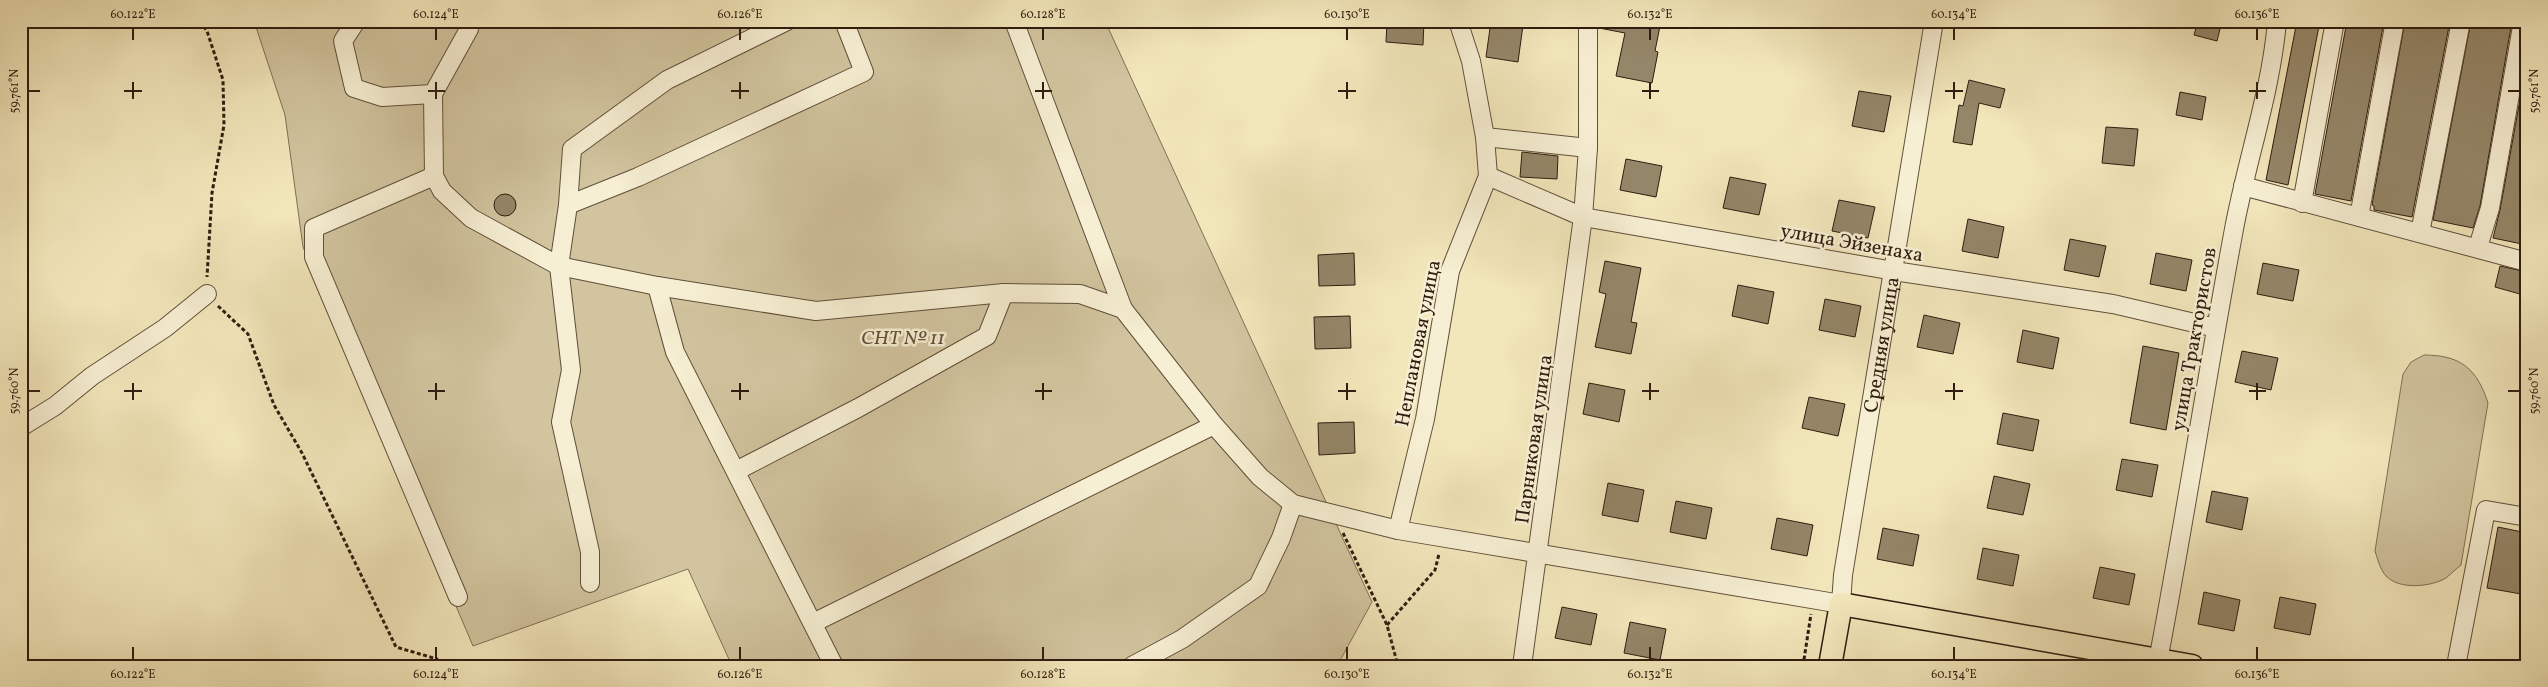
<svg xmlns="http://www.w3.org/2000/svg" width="2548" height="687" viewBox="0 0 2548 687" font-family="Vollkorn,serif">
	<rect width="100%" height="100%" fill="#f2e7bb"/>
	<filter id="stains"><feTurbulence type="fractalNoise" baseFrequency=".004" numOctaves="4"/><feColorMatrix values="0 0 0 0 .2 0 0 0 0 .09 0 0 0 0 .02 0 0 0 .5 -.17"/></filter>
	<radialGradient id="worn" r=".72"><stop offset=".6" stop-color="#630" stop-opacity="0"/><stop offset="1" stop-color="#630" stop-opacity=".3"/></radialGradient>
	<g fill="#d1c49e" stroke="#807056">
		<polygon points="254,21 1105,21 1372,602 1337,666 732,666 688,569 473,646 303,247 285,115"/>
		<path d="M2424 355C2461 355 2477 369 2488 403L2461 565C2456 569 2451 574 2446 578 2431 587 2399 590 2386 576 2380 569 2378 560 2375 551L2403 374 2411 362Z"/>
	</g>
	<g fill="#948668" stroke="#2f1c0f">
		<polygon points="1387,21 1424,21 1423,45 1386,42"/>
		<polygon points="1491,21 1523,25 1518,62 1486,57"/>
		<polygon points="1599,21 1661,21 1655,51 1658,52 1652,83 1616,76 1625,33 1599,28"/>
		<polygon points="2198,21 2222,21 2217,41 2194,35"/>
		<polygon points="2297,21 2320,21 2288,185 2266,180"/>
		<polygon points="2347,21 2384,21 2351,201 2315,194"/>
		<polygon points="2405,21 2450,21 2412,217 2374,210 2374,206 2372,205"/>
		<polygon points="2471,21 2512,21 2480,206 2473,228 2433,220"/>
		<polygon points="2527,61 2527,245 2493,238 2500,210"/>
		<polygon points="1969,80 2005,89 2000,108 1979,103 1972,145 1953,142 1959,105 1963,106"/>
		<polygon points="1859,91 1891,96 1884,132 1852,126"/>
		<polygon points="2180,92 2206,97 2202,120 2176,115"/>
		<polygon points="2106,127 2138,129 2134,166 2102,163"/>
		<polygon points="1522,152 1558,156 1557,179 1520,177"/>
		<polygon points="1626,159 1662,166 1656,197 1620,190"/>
		<polygon points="1730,177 1766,184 1759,215 1723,208"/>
		<circle cx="505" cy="205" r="11"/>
		<polygon points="1839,200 1875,207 1868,238 1832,231"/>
		<polygon points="1968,219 2004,227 1998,258 1962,251"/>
		<polygon points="2070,239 2106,246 2099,277 2064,270"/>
		<polygon points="1354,253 1355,285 1319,286 1318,255"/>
		<polygon points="2156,253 2192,260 2186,291 2150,284"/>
		<polygon points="1605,261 1641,268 1631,322 1637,323 1631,354 1595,347 1606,294 1599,292"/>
		<polygon points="2263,263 2299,270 2293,301 2257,294"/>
		<polygon points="2500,266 2527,272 2527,296 2495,287"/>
		<polygon points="1738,285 1774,292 1768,324 1732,316"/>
		<polygon points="1825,299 1861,306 1855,337 1819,330"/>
		<polygon points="1924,315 1960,323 1953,354 1917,347"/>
		<polygon points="1350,316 1351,348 1315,349 1314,317"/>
		<polygon points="2023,330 2059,338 2053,369 2017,362"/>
		<polygon points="2143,346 2179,353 2166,430 2130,423"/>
		<polygon points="2242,351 2278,358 2271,390 2235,382"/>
		<polygon points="1589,383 1625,390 1619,422 1583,414"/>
		<polygon points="1809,397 1845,404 1838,436 1802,428"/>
		<polygon points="2003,413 2039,420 2033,451 1997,444"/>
		<polygon points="1354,422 1355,453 1319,455 1318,423"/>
		<polygon points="2122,459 2158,465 2152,497 2116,490"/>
		<polygon points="1994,476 2030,484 2023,515 1987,508"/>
		<polygon points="1608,483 1644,490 1638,522 1602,515"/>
		<polygon points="2212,491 2248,498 2242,530 2206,522"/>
		<polygon points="1676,501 1712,508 1706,539 1670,532"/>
		<polygon points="1777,518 1813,525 1807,556 1771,549"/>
		<polygon points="2498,527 2527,533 2527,595 2487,588"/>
		<polygon points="1883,528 1919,535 1913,566 1877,559"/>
		<polygon points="1983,548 2019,555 2013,586 1977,579"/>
		<polygon points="2100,567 2135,574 2129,605 2093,598"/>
		<polygon points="2204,592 2240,600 2234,631 2198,624"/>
		<polygon points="2280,597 2316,604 2310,635 2274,628"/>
		<polygon points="1562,607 1597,614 1591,645 1555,638"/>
		<polygon points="1630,622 1666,629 1660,660 1624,653"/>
	</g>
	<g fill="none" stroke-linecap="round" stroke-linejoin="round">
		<defs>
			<g id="minor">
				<polyline points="356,21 343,41 354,88 382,97 433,94"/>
				<path id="s1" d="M469 21V29L433 94 434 176 442 191 471 218 559 266 657 286 816 311 1004 293 1080 294 1123 309 1214 425 1260 477 1293 504 1398 530 1841 604 1843 575 1934 21"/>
				<polyline points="1014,21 1123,309"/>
				<polyline points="1485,137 1588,148"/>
				<polyline points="434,176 314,228 314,257 458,597"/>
				<polyline points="1488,176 1583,217 1894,271 2113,304 2216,328"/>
				<polyline points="2243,186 2527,262"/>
				<polyline points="2302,203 2335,21"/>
				<polyline points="568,205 638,177 864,72 844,21"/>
				<polyline points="2359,217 2395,21"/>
				<polyline points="2420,233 2461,21"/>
				<polyline points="2478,247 2490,208 2523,21"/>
				<polyline points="657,286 675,352 834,666"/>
				<polyline points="21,427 55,406 92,376 165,328 207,294"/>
				<polyline points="736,471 858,408 987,336 1004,293"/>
				<polyline points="1398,530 1425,419 1450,271 1488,176 1485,137 1471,61 1458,21"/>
				<polyline points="590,583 590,552 561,422 571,370 559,266 568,205 572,149 667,80 787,21"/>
				<polyline points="813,623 1214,425"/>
				<polyline points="1132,666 1182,639 1258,586 1281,538 1293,504"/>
				<polyline points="1522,666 1583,217 1588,148 1588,21"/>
				<path d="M2157 666C2185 520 2207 374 2234 229 2247 159 2271 92 2277 21"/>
				<polyline points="2456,666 2486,510 2527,517"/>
			</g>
			<polyline id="major" points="1830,666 1841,604 2192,666"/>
		</defs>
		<use href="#minor" stroke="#604f3a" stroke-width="20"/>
		<use href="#major" stroke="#2f1c0f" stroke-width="25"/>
		<g stroke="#2f1c0f" stroke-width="3" stroke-dasharray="4 2.5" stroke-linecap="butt">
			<polyline points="200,21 207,31 223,80 224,125 212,193 207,277"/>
			<polyline points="218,306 248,334 274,405 302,453 396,647 437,659 437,666"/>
			<polyline points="1343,533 1387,625 1398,666"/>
			<polyline points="1387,625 1435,570 1439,554"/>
			<polyline points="1803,666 1811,614"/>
		</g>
		<use href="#minor" stroke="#f7efd3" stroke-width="18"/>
		<use href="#major" stroke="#f2e7bb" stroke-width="22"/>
	</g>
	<path fill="none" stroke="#2f1c0f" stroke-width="2" d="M133 28V40M436 28V40M740 28V40M1043 28V40M1347 28V40M1650 28V40M1954 28V40M2257 28V40M133 82V99M436 82V99M740 82V99M1043 82V99M1347 82V99M1650 82V99M1954 82V99M2257 82V99M28 91H40M124 91H142M428 91H445M731 91H749M1035 91H1052M1338 91H1356M1642 91H1659M1945 91H1963M2249 91H2266M2508 91H2520M133 383V400M436 383V400M740 383V400M1043 383V400M1347 383V400M1650 383V400M1954 383V400M2257 383V400M28 391H40M124 391H142M428 391H445M731 391H749M1035 391H1052M1338 391H1356M1642 391H1659M1945 391H1963M2249 391H2266M2508 391H2520M133 647V660M436 647V660M740 647V660M1043 647V660M1347 647V660M1650 647V660M1954 647V660M2257 647V660"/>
	<g text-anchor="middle" stroke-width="5" stroke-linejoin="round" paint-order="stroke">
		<g font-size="20" fill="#2f1c0f" stroke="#f7efd3">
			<text transform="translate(1852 242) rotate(10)" y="7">улица Эйзенаха</text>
			<text transform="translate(2193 339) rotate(-80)" y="7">улица Трактористов</text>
			<text transform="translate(1417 343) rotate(-79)" y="7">Неплановая улица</text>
			<text dy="7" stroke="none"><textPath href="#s1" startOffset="1972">Средняя улица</textPath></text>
			<text transform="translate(1533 439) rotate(-82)" y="7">Парниковая улица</text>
		</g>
		<g font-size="20" font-style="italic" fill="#604e3a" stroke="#f7efd3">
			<text x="903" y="344">СНТ № 11</text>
		</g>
	</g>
	<rect width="2548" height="687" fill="none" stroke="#f2e7bb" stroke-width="55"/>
	<rect x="28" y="28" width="2492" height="632" fill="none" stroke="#2f1c0f" stroke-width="2"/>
	<g font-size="12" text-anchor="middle" fill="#2f1c0f">
		<text x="133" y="18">60.122°E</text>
		<text x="436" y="18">60.124°E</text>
		<text x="740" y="18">60.126°E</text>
		<text x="1043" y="18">60.128°E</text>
		<text x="1347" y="18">60.130°E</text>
		<text x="1650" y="18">60.132°E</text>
		<text x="1954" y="18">60.134°E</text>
		<text x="2257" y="18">60.136°E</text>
		<text transform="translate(14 91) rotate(-90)" y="4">59.761°N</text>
		<text transform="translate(2534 91) rotate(-90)" y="4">59.761°N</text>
		<text transform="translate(14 391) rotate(-90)" y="4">59.760°N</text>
		<text transform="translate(2534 391) rotate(-90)" y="4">59.760°N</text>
		<text x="133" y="678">60.122°E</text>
		<text x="436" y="678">60.124°E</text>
		<text x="740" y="678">60.126°E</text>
		<text x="1043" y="678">60.128°E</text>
		<text x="1347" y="678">60.130°E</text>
		<text x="1650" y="678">60.132°E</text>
		<text x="1954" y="678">60.134°E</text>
		<text x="2257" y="678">60.136°E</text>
	</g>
	<rect width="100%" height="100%" filter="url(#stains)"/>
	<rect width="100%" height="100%" fill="url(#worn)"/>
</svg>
